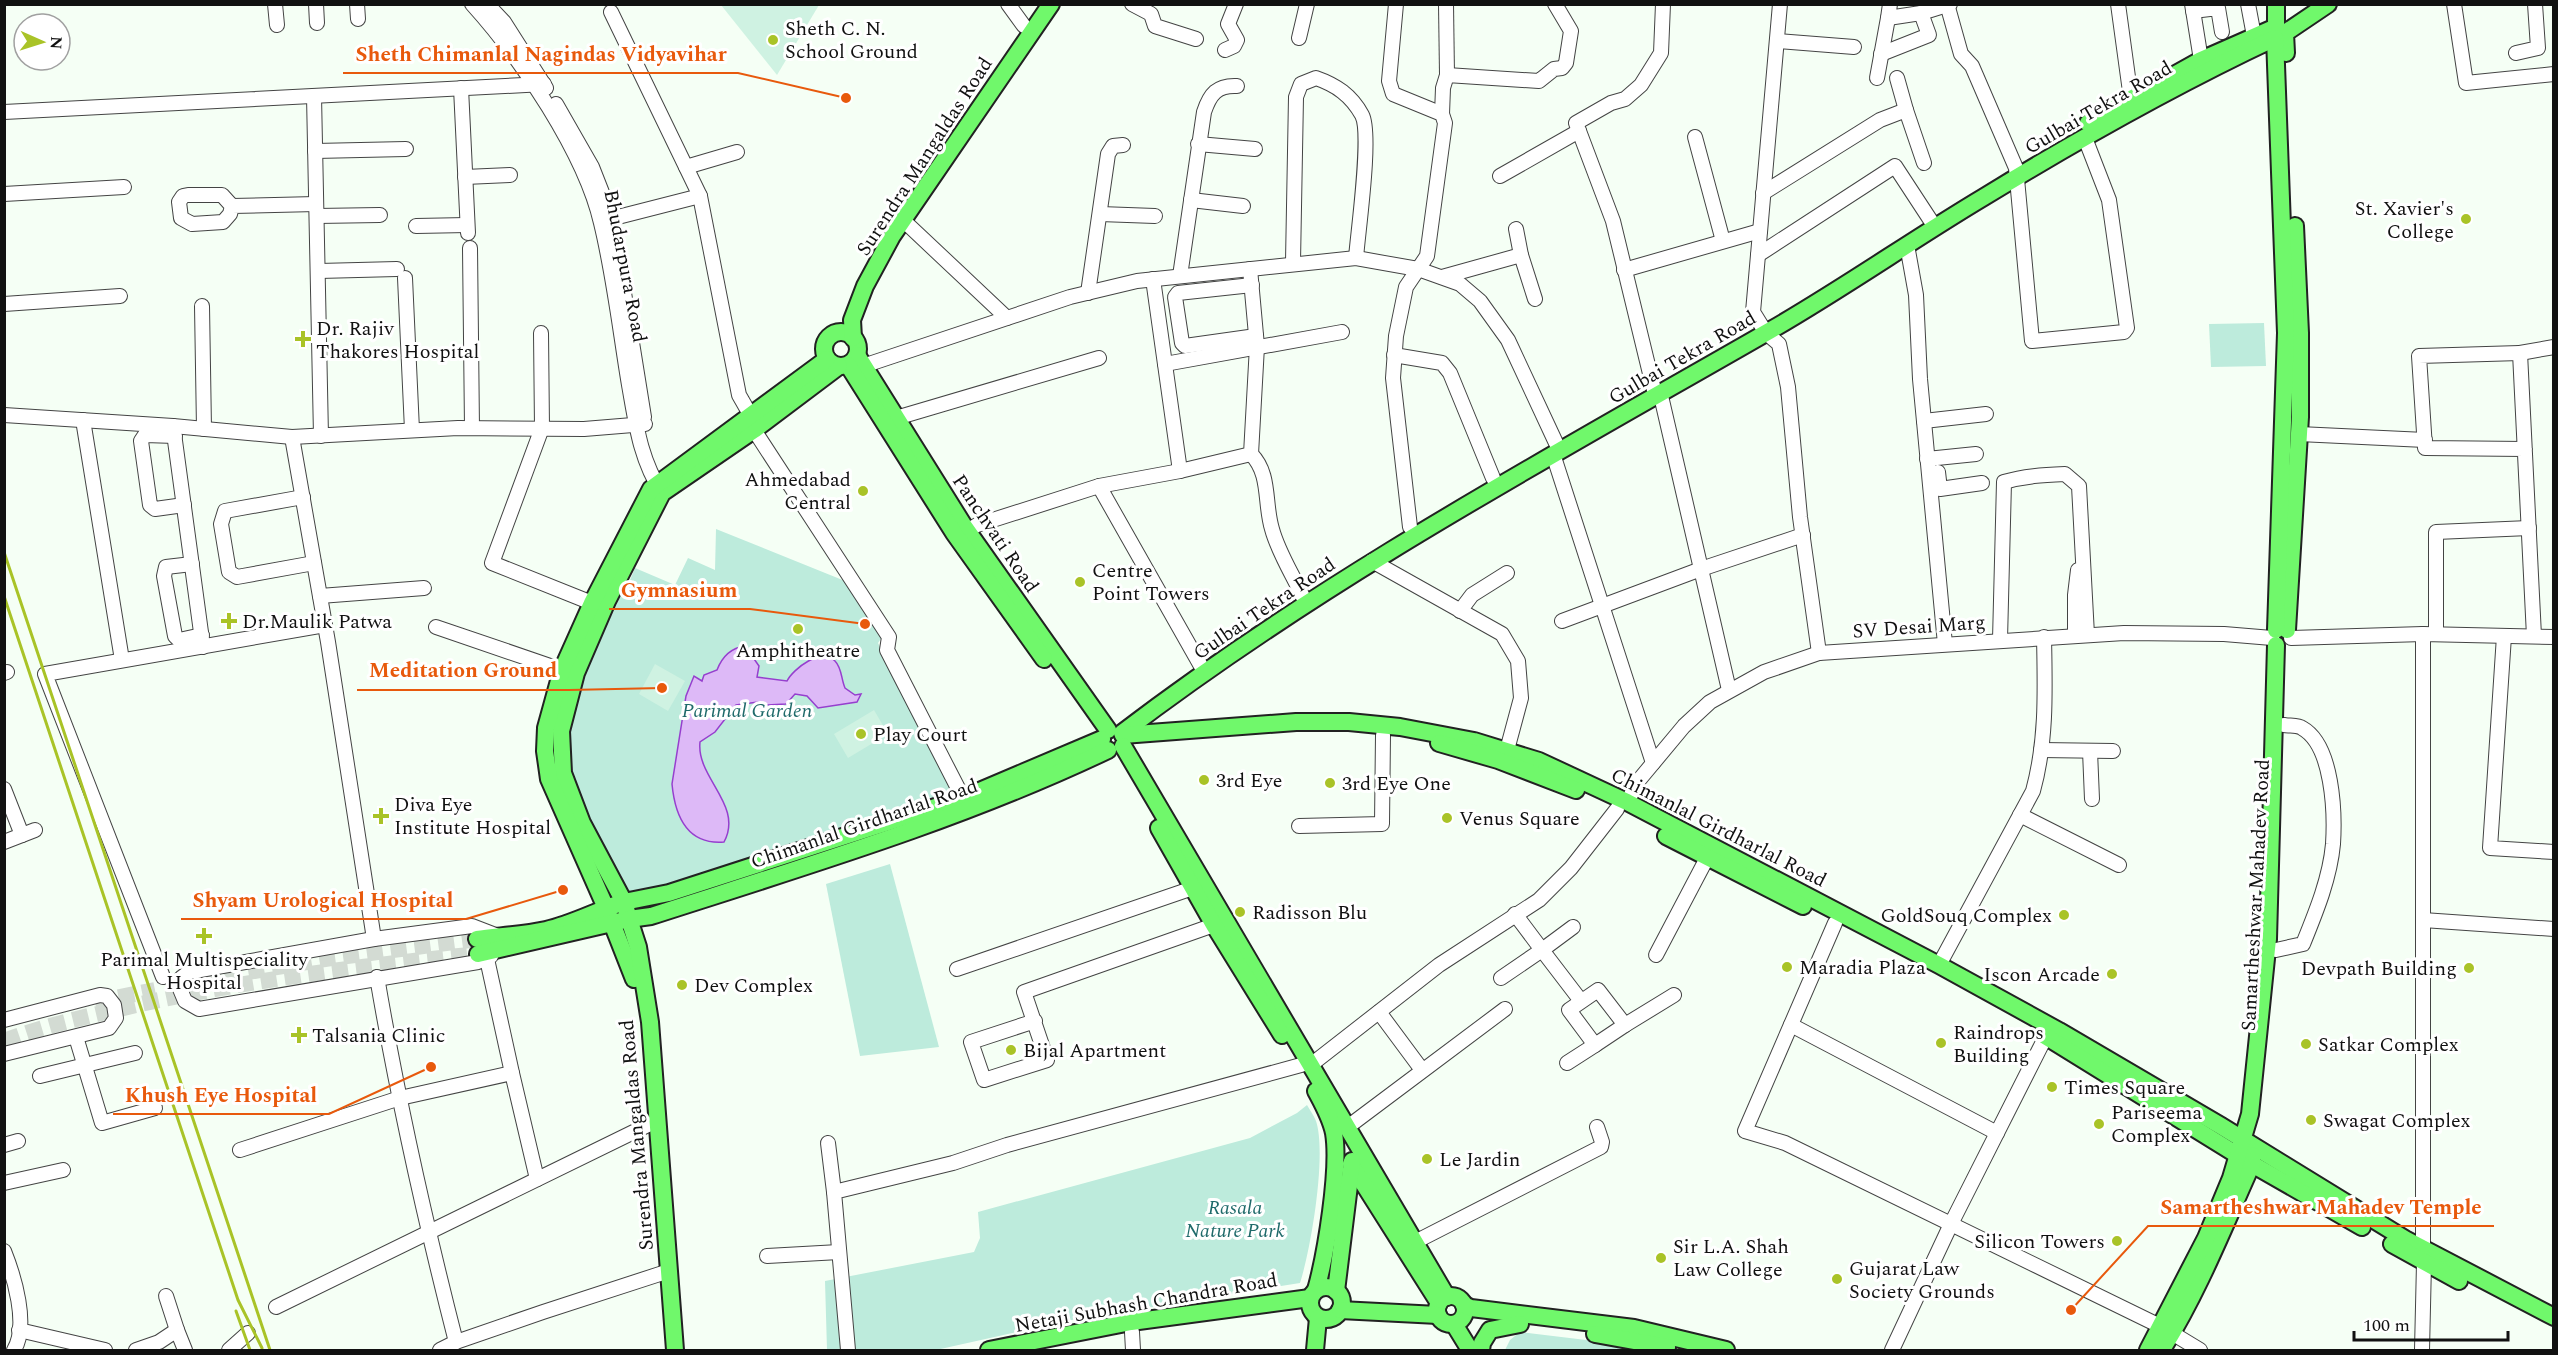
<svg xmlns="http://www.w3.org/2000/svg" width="2558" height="1355" viewBox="0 0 2558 1355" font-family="Spectral,serif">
	<rect width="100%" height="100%" fill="#f5fff5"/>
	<g fill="#bdebdc">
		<polygon points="2264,323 2266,366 2211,367 2209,324"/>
		<polygon points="716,529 845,581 882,637 878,643 949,781 950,796 681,883 634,893 625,890 593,847 561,740 563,725 612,608 628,585 635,568 675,585 688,558 715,570"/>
		<polygon points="890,864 939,1047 860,1056 826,884"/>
		<path d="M1307 1105C1310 1110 1314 1116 1316 1121 1327 1154 1311 1249 1300 1283L1066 1321 936 1350H827L825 1281 974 1252 980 1238 978 1212 1250 1138 1297 1113Z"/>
		<polygon points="1520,1332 1611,1343 1646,1350 1505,1350 1510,1340"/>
	</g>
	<g fill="#cff2e2">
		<polygon points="721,5 819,5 777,75"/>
		<polygon points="655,664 685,681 668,711 639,694"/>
		<polygon points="874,710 888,734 848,758 834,734"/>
	</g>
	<path fill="#ddb9f7" stroke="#963fce" stroke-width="1.5" d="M745 646 759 666 757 677 787 681C793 669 821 647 835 661 842 668 841 679 845 688L855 695 861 694 857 702 818 708 807 696 795 694 786 704 767 705 758 702 736 705 715 732 700 742C696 778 744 805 724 842 687 845 675 816 672 784L686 696 694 676 702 681 704 675 717 670C722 657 730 648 745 646Z"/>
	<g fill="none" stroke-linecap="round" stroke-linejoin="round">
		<g stroke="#d3dbd3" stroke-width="16" stroke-dasharray="16 8" stroke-linecap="butt">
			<polyline points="201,980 325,959 477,939"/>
			<polyline points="95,1002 155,990"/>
			<path d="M4 1041C46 1025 89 1016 132 1006 246 980 362 966 478 954"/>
		</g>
		<defs>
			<g id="minor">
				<polyline points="275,4 277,25"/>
				<polyline points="316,4 317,23"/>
				<polyline points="357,4 358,19"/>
				<path d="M472 4C520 57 585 153 601 223 614 276 620 331 629 385 636 424 640 459 662 493"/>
				<polyline points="487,4 504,22 546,88"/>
				<polyline points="1008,4 1024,26"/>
				<polyline points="1132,4 1151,14 1155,26 1196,39"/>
				<polyline points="1396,4 1389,81 1393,94 1442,114 1445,123 1427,256 1406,287 1396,336 1393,378 1410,527"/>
				<polyline points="1446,4 1447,75"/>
				<polyline points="1780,4 1753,312 1766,333 1779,344 1788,387 1800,517 1819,653"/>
				<polyline points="1890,4 1888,18 1921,13 1950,4"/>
				<polyline points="1947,4 1961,54 1972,66 2016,168 2032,341 2124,332 2127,328 2109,200 2085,138"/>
				<polyline points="2118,4 2131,99"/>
				<polyline points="2192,4 2201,60"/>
				<polyline points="2248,4 2254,36"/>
				<polyline points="2454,4 2466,83 2554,74"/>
				<polyline points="2193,11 2218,8 2222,32"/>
				<polyline points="611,12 700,196 739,395 751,416"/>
				<polyline points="1299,38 1307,4"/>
				<polyline points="1777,41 1854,47"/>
				<polyline points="1225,50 1234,46 1237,40 1228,24 1236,4"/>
				<polyline points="2516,53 2538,48 2535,4"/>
				<polyline points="1881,54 1929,35 1921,13"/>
				<polyline points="1877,78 1888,18"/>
				<polyline points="1897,78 1906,110"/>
				<polyline points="461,88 468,233"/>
				<polyline points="314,96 321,436"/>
				<polyline points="556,104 592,167 612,218 644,417"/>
				<polyline points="4,112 544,84"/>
				<polyline points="1442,114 1443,88 1447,75 1539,81 1554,69 1562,68 1566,63 1571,31 1555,4"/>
				<polyline points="1695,137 1723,241"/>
				<polyline points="1198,144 1255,149"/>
				<polyline points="315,151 406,149"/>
				<polyline points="686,167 737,152"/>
				<polyline points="1500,176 1579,131"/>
				<polyline points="465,177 510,175"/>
				<polyline points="1763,193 1880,120 1906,110 1924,163"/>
				<polyline points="4,194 124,187"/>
				<polyline points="1191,200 1243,206"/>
				<polyline points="232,206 230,214 223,222 192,224 181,218 179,202 183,196 188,195 222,195 232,206 316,204"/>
				<polyline points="1100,214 1155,216"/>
				<polyline points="317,216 380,215"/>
				<polyline points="606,220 700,196"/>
				<polyline points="903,220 1007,318"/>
				<polyline points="416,226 467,225"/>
				<polyline points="1907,245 1916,295 1920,379 1945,644"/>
				<polyline points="470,248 472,428"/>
				<polyline points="1521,255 1535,299"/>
				<polyline points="1758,255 1895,166 1931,221"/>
				<path d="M1293 262 1296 97 1301 84 1316 78C1336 85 1351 95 1362 115 1372 134 1358 231 1356 258"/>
				<polyline points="1624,270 1760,231"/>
				<polyline points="319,271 397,269"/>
				<path d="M1180 276 1204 112C1210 94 1217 85 1237 86"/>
				<polyline points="1442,277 1521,255 1516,229"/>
				<polyline points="405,278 412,430"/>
				<polyline points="1153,279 1180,471 1251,454 1257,346 1250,269"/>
				<polyline points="1252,285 1178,293 1175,297 1182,343 1185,346 1256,336"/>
				<polyline points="1088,293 1108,154 1113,146 1123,145"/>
				<polyline points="4,304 120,296"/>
				<polyline points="202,306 204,429"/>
				<polyline points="541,333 542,428 492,563 592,603"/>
				<polyline points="2520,353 2554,347"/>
				<polyline points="1394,355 1442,363 1450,373 1493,478"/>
				<polyline points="1165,364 1342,332"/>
				<polyline points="863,366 1070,297 1137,281 1356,258 1418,269 1460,284 1480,301 1508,340 1556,443"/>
				<polyline points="1654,390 1613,221 1576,123 1611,103 1625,99 1641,85 1661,53 1663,4"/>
				<polyline points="1661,396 1729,690"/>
				<polyline points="4,415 173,426 292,437 458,428 584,429 645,424"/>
				<polyline points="896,418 1099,358"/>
				<polyline points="83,420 122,660"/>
				<polyline points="1924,421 1986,414"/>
				<polyline points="173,426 203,647"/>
				<polyline points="754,430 889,637 887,650 963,798"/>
				<polyline points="2299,434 2425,440"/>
				<polyline points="175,436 145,435 141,441 150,505 155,509 184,505"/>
				<polyline points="292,437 328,642 374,939"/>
				<path d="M2525 449 2425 448 2419 356 2520 353C2525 447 2529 542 2534 636"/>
				<path d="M1251 454C1271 474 1264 503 1272 529 1278 552 1293 575 1303 597"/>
				<polyline points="1553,454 1653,763"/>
				<polyline points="1927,459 1976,454"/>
				<polyline points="1180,471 1099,486 1201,666"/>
				<polyline points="1938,472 1940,489 1982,483"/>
				<polyline points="303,497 225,511 221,524 229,572 237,577 314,563"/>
				<polyline points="967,531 977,525 1099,486"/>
				<polyline points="1372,561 1502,634 1518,661 1521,698 1507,750"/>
				<polyline points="192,564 166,567 164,576 175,636 179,640 202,635"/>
				<polyline points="320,596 424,588"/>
				<polyline points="1460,611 1472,595 1507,573"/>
				<polyline points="1562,621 1701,569 1803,535"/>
				<polyline points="436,627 562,670"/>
				<polyline points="2423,634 2423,1249"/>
				<polyline points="2436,634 2436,532 2529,528"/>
				<polyline points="2075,636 2075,595 2078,570"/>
				<polyline points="2504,636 2490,848 2554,852"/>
				<polyline points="2291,638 2423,634 2554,637"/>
				<path d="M2000 640 2004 482C2024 476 2043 475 2065 474L2079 486 2087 635"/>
				<polyline points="4,673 7,672"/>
				<polyline points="2041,750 2113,751"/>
				<polyline points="2090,751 2092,799"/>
				<polyline points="4,789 22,835"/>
				<polyline points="1627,802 1639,780 1684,726 1710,702 1764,672 1819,653 2124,633 2224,634 2272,638"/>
				<polyline points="2020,815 2119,865"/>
				<polyline points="1299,826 1382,824 1383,735"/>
				<polyline points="4,842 35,830"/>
				<polyline points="2423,920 2554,929"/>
				<polyline points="1835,923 1745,1131 1785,1143 2162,1327 2200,1350"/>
				<polyline points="1573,927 1542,950 1581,1001"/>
				<path d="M2276 950 2303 944C2316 912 2330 878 2333 844 2335 813 2333 745 2302 728 2298 725 2290 726 2284 725"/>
				<polyline points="1656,955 1707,858"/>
				<polyline points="491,956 478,962 199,1009 185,1001 180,989 181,978 189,972 374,939 472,926 498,936"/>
				<path d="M1939 965 2033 791C2047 740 2045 689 2044 637"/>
				<polyline points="957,969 1193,888"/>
				<polyline points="163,977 45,674 325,625"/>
				<path d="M377 977C398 1100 425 1221 456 1342"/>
				<polyline points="1501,978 1542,950 1515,914"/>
				<polygon points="1598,990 1625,1025 1595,1045 1569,1010"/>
				<polyline points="1379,1012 1422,1070"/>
				<polyline points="4,1020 100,995 107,996 114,1005 116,1018 109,1028 4,1054"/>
				<polyline points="1035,1021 971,1042 984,1080 1047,1060 1024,992 1214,925"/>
				<polyline points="1625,1025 1674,995"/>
				<polyline points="1791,1025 1997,1133"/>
				<polyline points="76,1037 102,1123 155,1108"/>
				<polyline points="1567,1063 1595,1045"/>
				<polyline points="1312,1064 1439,965 1539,900 1571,868 1617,809"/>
				<polyline points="512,1073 537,1179"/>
				<polyline points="40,1076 135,1053"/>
				<polyline points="1349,1126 1505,1009"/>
				<polyline points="828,1143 834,1192"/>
				<polyline points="4,1145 18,1141"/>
				<polyline points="240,1150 400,1098 512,1073 487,959"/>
				<polyline points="4,1183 63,1170"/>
				<polyline points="1415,1242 1601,1147 1602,1142 1597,1127"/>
				<path d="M4 1251C14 1276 29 1325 14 1350"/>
				<polyline points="767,1256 839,1252"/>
				<polyline points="166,1296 177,1330"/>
				<polyline points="276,1307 652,1123"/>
				<polyline points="19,1330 105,1350"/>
				<polyline points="1132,1332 1133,1350"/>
				<polyline points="136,1350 159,1342 177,1330 185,1350"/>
				<polyline points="229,1350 248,1333"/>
				<polyline points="440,1350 456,1342 543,1312 669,1271"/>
				<polyline points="848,1350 834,1192 953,1163 1007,1145 1301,1065"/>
				<polyline points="1892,1350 1951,1224 2046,1036"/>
				<polyline points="2422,1350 2424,1263"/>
			</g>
			<g id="major">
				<polyline points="2286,53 2285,33 2328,4"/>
				<polyline points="2088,123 2201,60 2276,27 2276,4"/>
				<circle cx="841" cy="349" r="17"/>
				<polyline points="853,338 852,320 865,286 892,236 1051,4"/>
				<polyline points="857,355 964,526 1108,730"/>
				<polyline points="848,365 954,533 1044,659"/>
				<polyline points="839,366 754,430 662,493 607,601 576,673 561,731 563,773 582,823 624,902 669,893 963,798 1102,739"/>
				<polyline points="2287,630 2300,417 2300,333 2295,226"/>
				<path d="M1122 733C1325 578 1550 457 1771 330 1844 288 1912 240 1984 197 2079 139 2175 85 2275 38L2286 333 2276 630"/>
				<polyline points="1123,735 1296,722 1349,722 1400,727 1474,741 1539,761 1627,802 1939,965 2059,1031 2221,1126 2405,1239 2554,1317"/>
				<polyline points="1439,743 1498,760 1576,790"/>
				<polyline points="1123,746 1447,1297"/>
				<polyline points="1159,828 1214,925 1282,1035"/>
				<polyline points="1666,836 1803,906"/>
				<path d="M477 939C499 936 523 935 546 930 573 924 598 910 624 902L629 919 612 923 606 908 549 779 545 751 546 728 562 670 592 603 651 489 827 359"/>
				<polyline points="478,954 612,923 634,979"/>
				<polyline points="2045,1036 2252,1164 2362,1227"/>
				<path d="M1316 1091C1323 1104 1331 1118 1334 1133 1340 1170 1326 1254 1316 1290"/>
				<polyline points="1351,1164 1439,1303"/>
				<polyline points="2392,1244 2459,1281"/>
				<circle cx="1326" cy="1303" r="16"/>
				<polyline points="1336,1291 1352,1161"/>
				<circle cx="1451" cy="1310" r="14"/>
				<polyline points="1464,1305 1471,1308 1634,1328 1726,1350"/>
				<polyline points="1340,1310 1438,1315"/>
				<polyline points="1454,1324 1470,1350"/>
				<polyline points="1595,1334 1667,1347"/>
				<path d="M2163 1348C2199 1290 2224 1226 2252 1164V1155"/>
				<path d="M675 1350 650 1022 638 947 629 919 651 916C806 866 961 820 1108 750"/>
				<polyline points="989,1350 1131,1322 1310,1298"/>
				<polyline points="1315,1350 1318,1318"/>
				<polyline points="1481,1350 1482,1343 1490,1330 1520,1324"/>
				<polyline points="2148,1350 2206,1238 2231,1178 2250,1114 2268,939 2276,645"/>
			</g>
		</defs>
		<use href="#minor" stroke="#444" stroke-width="16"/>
		<use href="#major" stroke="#222" stroke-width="20"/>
		<use href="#minor" stroke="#fff" stroke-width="14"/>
		<use href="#major" stroke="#70f86b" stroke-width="16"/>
		<g stroke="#a9c327" stroke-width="3">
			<polyline points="4,552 270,1350"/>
			<polyline points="4,596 238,1300 262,1348"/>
			<polyline points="236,1311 250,1350"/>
		</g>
	</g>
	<g fill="#a9c327" stroke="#fff" stroke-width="2">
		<circle cx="773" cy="40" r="6"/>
		<circle cx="2466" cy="219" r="6"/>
		<path d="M300 330h6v6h6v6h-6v6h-6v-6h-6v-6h6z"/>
		<circle cx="863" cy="491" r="6"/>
		<circle cx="1080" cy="582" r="6"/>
		<path d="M226 612h6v6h6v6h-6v6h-6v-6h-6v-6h6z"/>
		<circle cx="798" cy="629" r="6"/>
		<circle cx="861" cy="734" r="6"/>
		<circle cx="1204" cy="780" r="6"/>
		<circle cx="1330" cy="783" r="6"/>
		<path d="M378 807h6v6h6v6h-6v6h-6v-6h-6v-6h6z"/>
		<circle cx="1447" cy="818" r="6"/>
		<circle cx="1240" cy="912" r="6"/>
		<circle cx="2064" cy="915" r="6"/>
		<path d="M201 927h6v6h6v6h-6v6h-6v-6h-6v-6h6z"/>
		<circle cx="1787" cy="967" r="6"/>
		<circle cx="2469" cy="968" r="6"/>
		<circle cx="2112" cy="974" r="6"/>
		<circle cx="682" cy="985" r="6"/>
		<path d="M296 1026h6v6h6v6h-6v6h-6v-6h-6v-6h6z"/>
		<circle cx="1941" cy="1043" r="6"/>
		<circle cx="2306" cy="1044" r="6"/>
		<circle cx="1011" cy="1050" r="6"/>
		<circle cx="2052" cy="1087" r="6"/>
		<circle cx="2311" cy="1120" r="6"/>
		<circle cx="2099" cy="1124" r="6"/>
		<circle cx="1427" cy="1159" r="6"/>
		<circle cx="2117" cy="1241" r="6"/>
		<circle cx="1661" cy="1258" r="6"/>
		<circle cx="1837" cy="1279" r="6"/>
	</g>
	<g text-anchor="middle" stroke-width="6" stroke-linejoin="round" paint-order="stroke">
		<g font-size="20" fill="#111" stroke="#fff" text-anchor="start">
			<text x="785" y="35">Sheth C. N.<tspan x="785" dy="23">School Ground</tspan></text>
			<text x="2454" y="215" text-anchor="end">St. Xavier's<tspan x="2454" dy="23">College</tspan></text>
			<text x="316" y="335">Dr. Rajiv<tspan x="316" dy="23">Thakores Hospital</tspan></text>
			<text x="851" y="486" text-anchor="end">Ahmedabad<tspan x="851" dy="23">Central</tspan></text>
			<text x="1092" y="577">Centre<tspan x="1092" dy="23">Point Towers</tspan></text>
			<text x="242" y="628">Dr.Maulik Patwa</text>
			<text x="798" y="657" text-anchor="middle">Amphitheatre</text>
			<text x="873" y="741">Play Court</text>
			<text x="1216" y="787">3rd Eye</text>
			<text x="1342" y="790">3rd Eye One</text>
			<text x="394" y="811">Diva Eye<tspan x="394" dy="23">Institute Hospital</tspan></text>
			<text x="1459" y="825">Venus Square</text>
			<text x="1252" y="919">Radisson Blu</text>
			<text x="2052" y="922" text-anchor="end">GoldSouq Complex</text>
			<text x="204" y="966" text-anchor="middle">Parimal Multispeciality<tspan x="204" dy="23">Hospital</tspan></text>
			<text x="1799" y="974">Maradia Plaza</text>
			<text x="2457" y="975" text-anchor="end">Devpath Building</text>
			<text x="2100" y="981" text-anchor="end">Iscon Arcade</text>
			<text x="694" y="992">Dev Complex</text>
			<text x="1953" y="1039">Raindrops<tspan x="1953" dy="23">Building</tspan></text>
			<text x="312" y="1042">Talsania Clinic</text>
			<text x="2318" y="1051">Satkar Complex</text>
			<text x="1023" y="1057">Bijal Apartment</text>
			<text x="2064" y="1094">Times Square</text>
			<text x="2111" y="1119">Pariseema<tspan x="2111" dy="23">Complex</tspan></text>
			<text x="2323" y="1127">Swagat Complex</text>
			<text x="1439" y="1166">Le Jardin</text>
			<text x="2105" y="1248" text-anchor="end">Silicon Towers</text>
			<text x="1673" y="1253">Sir L.A. Shah<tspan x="1673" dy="23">Law College</tspan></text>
			<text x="1849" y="1275">Gujarat Law<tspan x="1849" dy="23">Society Grounds</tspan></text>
		</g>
		<g font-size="20" fill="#111" stroke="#fff">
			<text transform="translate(2098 107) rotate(-30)" y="7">Gulbai Tekra Road</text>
			<text transform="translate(924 156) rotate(-57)" y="7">Surendra Mangaldas Road</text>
			<text transform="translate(626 266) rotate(79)" y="7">Bhudarpura Road</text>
			<text transform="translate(1682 357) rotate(-30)" y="7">Gulbai Tekra Road</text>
			<text transform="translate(996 533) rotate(56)" y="7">Panchvati Road</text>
			<text transform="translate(1264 608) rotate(-34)" y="7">Gulbai Tekra Road</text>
			<text transform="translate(1919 626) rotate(-4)" y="7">SV Desai Marg</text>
			<text transform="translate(864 823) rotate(-19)" y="7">Chimanlal Girdharlal Road</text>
			<text transform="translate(1719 827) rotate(27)" y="7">Chimanlal Girdharlal Road</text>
			<text transform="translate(2255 895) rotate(-87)" y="7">Samartheshwar Mahadev Road</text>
			<text transform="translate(636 1135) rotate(-95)" y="7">Surendra Mangaldas Road</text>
			<text transform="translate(1146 1302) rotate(-10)" y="7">Netaji Subhash Chandra Road</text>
		</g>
		<g font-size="20" font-style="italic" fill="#1f6a6a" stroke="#fff">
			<text x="747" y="717">Parimal Garden</text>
			<text x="1235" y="1214">Rasala<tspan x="1235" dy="23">Nature Park</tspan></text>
		</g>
	</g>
	<path fill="none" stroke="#e8590c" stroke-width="2" d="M846 98L738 73H343M865 624L750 609H609M662 688L569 690H357M563 890L466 919H181M431 1067L329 1114H113M2071 1310L2148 1226H2494"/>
	<g fill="#e8590c" stroke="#fff" stroke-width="2">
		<circle cx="846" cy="98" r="6"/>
		<circle cx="865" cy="624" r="6"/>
		<circle cx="662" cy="688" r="6"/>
		<circle cx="563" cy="890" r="6"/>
		<circle cx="431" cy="1067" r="6"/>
		<circle cx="2071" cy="1310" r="6"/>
	</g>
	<g font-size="21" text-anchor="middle" font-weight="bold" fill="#e8590c" stroke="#fff" stroke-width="6" stroke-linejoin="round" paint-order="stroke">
		<text x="541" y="61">Sheth Chimanlal Nagindas Vidyavihar</text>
		<text x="679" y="597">Gymnasium</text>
		<text x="463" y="677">Meditation Ground</text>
		<text x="323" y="907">Shyam Urological Hospital</text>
		<text x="221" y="1102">Khush Eye Hospital</text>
		<text x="2321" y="1214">Samartheshwar Mahadev Temple</text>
	</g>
	<rect width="2558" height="1355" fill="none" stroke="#111111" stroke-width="12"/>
	<g transform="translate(42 42) rotate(93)"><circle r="28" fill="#ffffff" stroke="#a0a0a0" stroke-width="1.5"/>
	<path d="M0-4.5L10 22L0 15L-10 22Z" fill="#a9c327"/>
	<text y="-9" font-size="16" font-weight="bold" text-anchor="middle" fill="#111111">N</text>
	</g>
	<path d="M2354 1331v9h154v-9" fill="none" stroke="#111111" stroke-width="3"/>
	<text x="2363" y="1331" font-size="18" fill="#111111" stroke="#ffffff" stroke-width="4.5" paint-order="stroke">100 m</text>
</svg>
